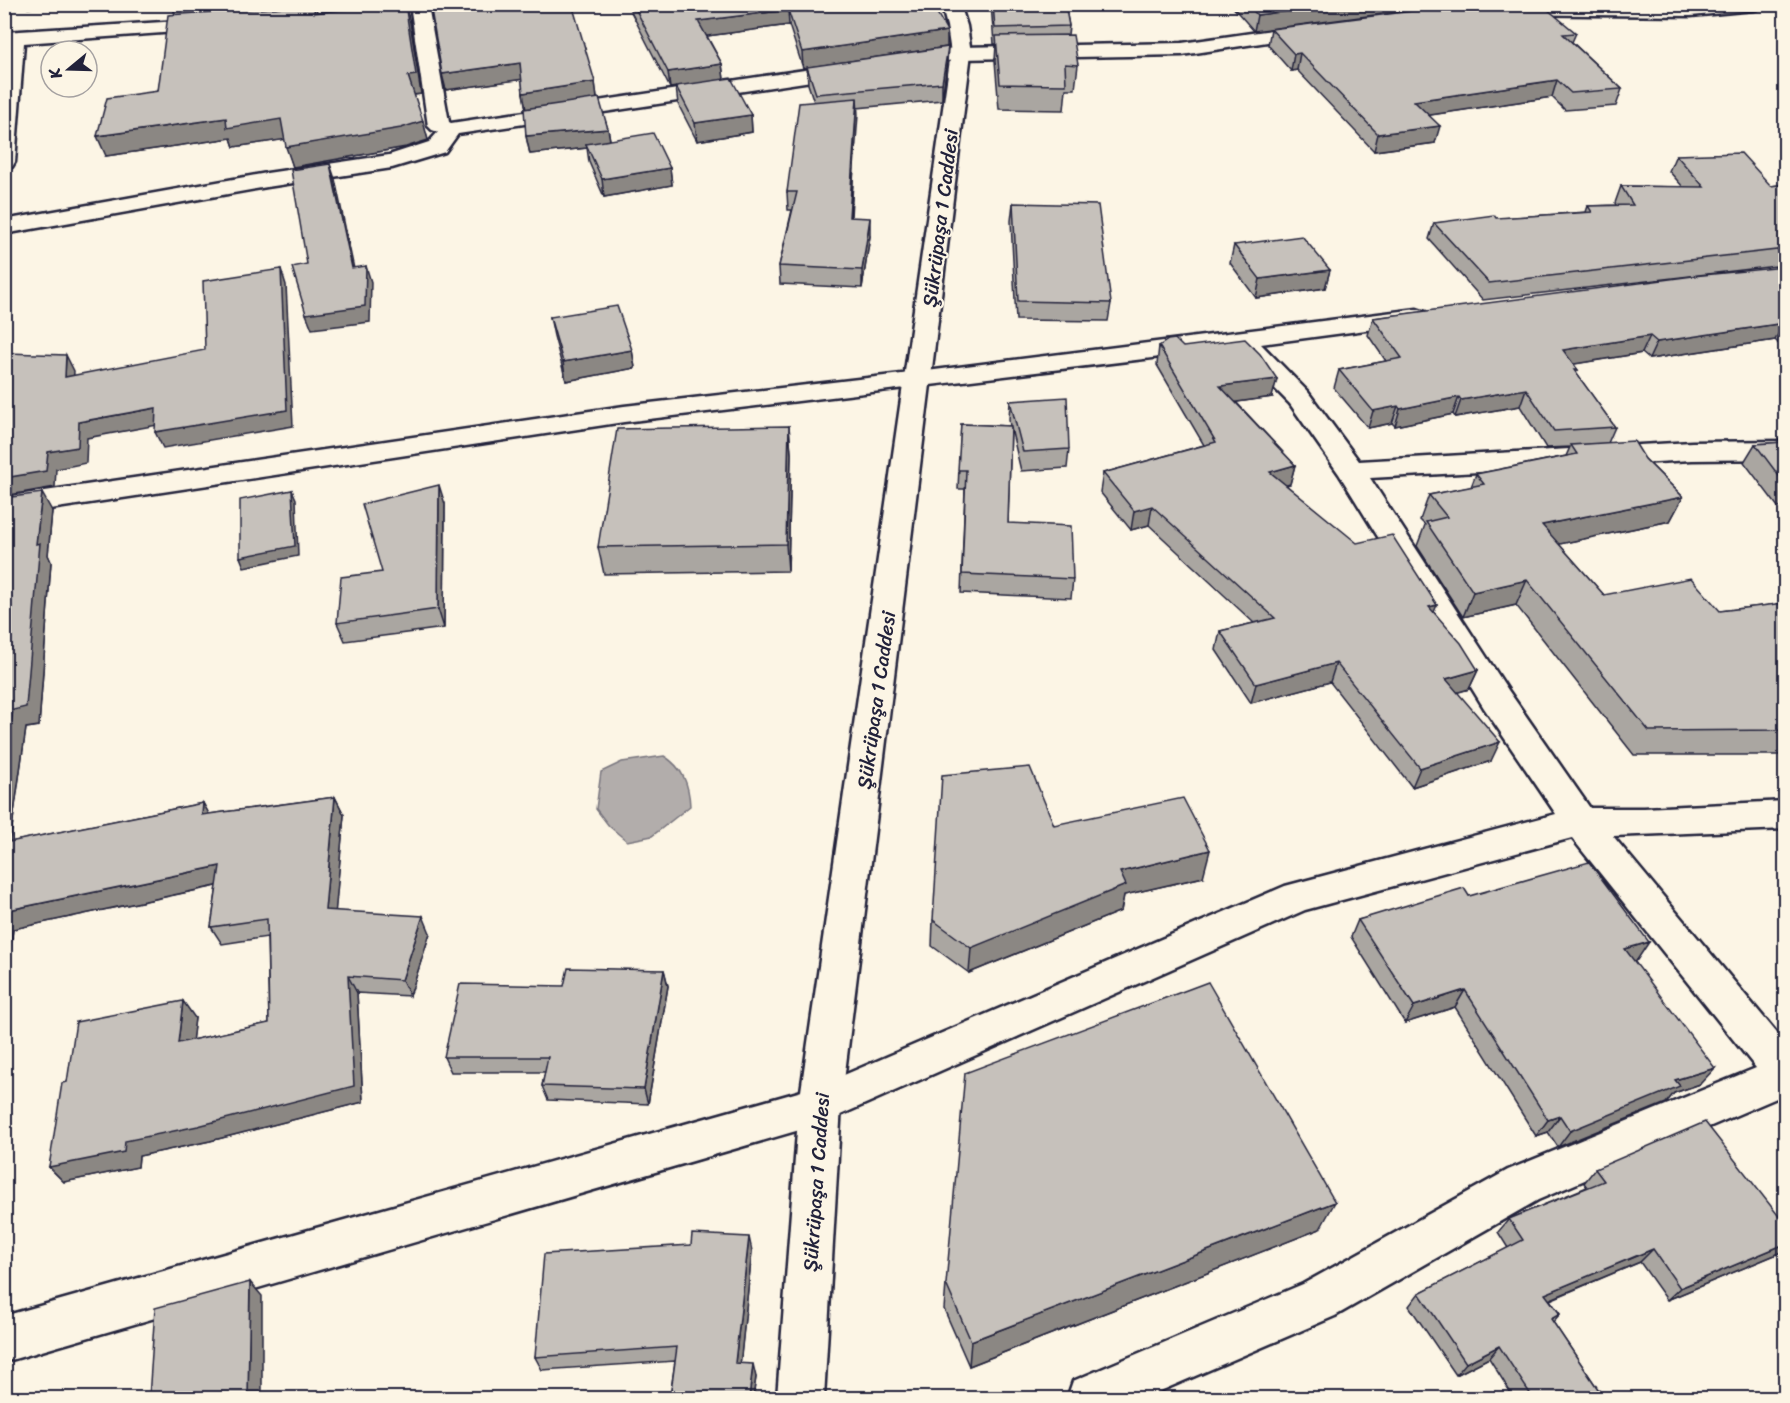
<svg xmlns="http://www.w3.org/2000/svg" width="1790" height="1403" viewBox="0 0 1790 1403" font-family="Sriracha,sans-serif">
	<rect width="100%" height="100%" fill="#fcf5e5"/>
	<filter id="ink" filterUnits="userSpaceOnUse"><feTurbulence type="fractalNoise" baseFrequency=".0167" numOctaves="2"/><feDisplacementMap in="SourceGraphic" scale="12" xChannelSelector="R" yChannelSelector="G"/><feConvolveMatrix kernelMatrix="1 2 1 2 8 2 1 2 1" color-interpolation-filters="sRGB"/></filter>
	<g filter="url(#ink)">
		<path fill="#b2adab" stroke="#78757e" stroke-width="1.5" d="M664 756C683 768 689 784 690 806L652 836 627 841 609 826 596 809 601 772 622 762Z"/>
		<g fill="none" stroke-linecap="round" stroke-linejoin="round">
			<defs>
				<g id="minor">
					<polygon points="1494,4 1763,4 1761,8 1754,10 1691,16 1501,14 1494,12 1492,8"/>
					<polygon points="420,5 427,7 429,11 449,122 451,123 851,63 858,65 861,69 858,73 851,75 458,134 445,152 392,168 267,187 4,234 4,220 267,173 389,155 429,142 438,132 432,130 428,126 411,11 413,7"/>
					<polygon points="211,19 218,21 221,25 218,29 24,43 15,162 12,167 4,168 4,32"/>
					<polygon points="1313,24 1320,26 1323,30 1320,34 1182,55 961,59 905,67 898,65 895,61 898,57 905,55 961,47 1182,43"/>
					<polygon points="1417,309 1426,312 1430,317 1426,322 1261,344 1308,392 1359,461 1692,442 1786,441 1786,459 1692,460 1370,478 1508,690 1590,808 1644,808 1786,801 1786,829 1613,836 1786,1044 1786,1094 1538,1200 1335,1316 1144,1398 1067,1398 1073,1381 1303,1284 1508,1170 1756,1068 1572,838 1305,910 820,1124 4,1362 4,1316 816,1087 1285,886 1556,814 1484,708 1339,474 1290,404 1235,348 624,422 4,516 4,497 624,406 919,372"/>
				</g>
				<polygon id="major" points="941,4 960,4 967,26 971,53 841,1105 824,1398 777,1398 799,1105 951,53 947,26"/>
			</defs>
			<use href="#minor" stroke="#22223b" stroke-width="5"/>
			<use href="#major" stroke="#22223b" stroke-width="5"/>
			<use href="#minor" fill="#fcf5e5" fill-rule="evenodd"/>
			<use href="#major" fill="#fcf5e5" fill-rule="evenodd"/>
		</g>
		<g fill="#aaa6a1" stroke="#22223b" stroke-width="1.5">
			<polygon points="172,4 324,4 323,7 316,8 317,12 410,22 421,94 414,95 428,140 406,147 293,167 285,139 234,147 231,138 106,156 158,91 175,15"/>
			<polygon points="627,4 932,4 947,47 947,63 942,100 857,108 851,217 870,236 862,288 780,284 779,266 792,210 788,210 787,192 814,102 808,84 807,68 803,68 789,25 707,36 722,64 724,79 751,115 752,132 697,141 678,104 676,87 670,88"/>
			<polygon points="991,4 1065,4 1069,26 1068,35 1078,65 1075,89 1066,89 1064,110 999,109 995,61 996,44 994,44"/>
			<polygon points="1230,4 1458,4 1254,31"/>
			<polygon points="1271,29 1576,33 1572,42 1622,89 1616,106 1565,110 1552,97 1429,115 1435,143 1374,151 1297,70 1291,71 1268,45"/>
			<polygon points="442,74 595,82 597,98 608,129 610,140 670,168 672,185 604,197 589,162 587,148 530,154 526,136 526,108 523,93 522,79 446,90"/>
			<polygon points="1676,155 1771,186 1785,184 1785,265 1483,300 1429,239 1434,223 1586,212 1588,206 1616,205 1615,203 1621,186 1683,187 1669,171"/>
			<polygon points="1013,203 1111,303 1108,321 1016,320 1011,221"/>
			<polygon points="1234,245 1330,270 1325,288 1256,298 1230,263"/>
			<polygon points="1785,267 1785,341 1778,343 1775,340 1649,359 1642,353 1573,364 1578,370 1576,373 1615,427 1608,443 1645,459 1683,497 1670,521 1559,544 1604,595 1720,611 1785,603 1785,755 1634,755 1516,605 1463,617 1417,546 1425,525 1420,520 1429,495 1471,487 1476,474 1566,456 1570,447 1546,448 1520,406 1455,417 1453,414 1395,426 1392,423 1368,428 1334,388 1339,370 1386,361 1368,335 1373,318"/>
			<polygon points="550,317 632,350 635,368 566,381 554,336"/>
			<polygon points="1159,346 1183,347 1272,397 1236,402 1295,465 1290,484 1286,485 1434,612 1478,670 1469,689 1457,692 1491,761 1412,787 1330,682 1251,703 1216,650 1220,631 1254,623 1149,525 1131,530 1100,492 1103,473 1204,445 1157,365"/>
			<polygon points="1010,401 1069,449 1067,468 1021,471 1011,428 1008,523 1073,579 1071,598 961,593 965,489 958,489 961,424 1010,426 1009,420"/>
			<polygon points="789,426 791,454 788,571 604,574 598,547"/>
			<polygon points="1785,442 1785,507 1778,507 1744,462 1755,444"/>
			<polygon points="4,498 52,511 48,555 51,562 39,726 26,728 10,842 203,803 209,814 335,797 344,815 335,911 430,933 410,996 357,993 363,1102 210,1141 139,1156 138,1167 64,1182 49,1167 67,1082 195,1018 192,1040 269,1023 267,937 222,944 211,927 217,886 13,929 5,992"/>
			<polygon points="445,504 444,628 345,641 337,623 382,572"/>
			<polygon points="1054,825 1203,877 1124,895 1121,911 969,973 932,946 933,920"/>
			<polygon points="1469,896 1637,960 1634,960 1700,1084 1674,1093 1666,1103 1558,1147 1548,1132 1536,1136 1455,1007 1405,1023 1351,937 1358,920"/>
			<polygon points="664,970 668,986 648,1104 548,1100 542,1086 545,1072 451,1072 444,1057 564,986"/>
			<polygon points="1595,1169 1782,1252 1667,1300 1640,1262 1550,1300 1560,1314 1553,1322 1604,1398 1514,1398 1489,1358 1456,1375 1409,1306 1419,1293 1508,1248 1498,1232 1509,1219 1587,1187 1584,1183"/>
			<polygon points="1320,1229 969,1366 944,1309 946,1284"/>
			<polygon points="752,1251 740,1364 756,1377 753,1398 670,1398 675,1361 542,1370 535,1357"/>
		</g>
		<g fill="#8b8783" stroke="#22223b" stroke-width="1.5">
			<polygon points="27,4 55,4 28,8"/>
			<polygon points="405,4 410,22 421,94 413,95 408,76"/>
			<polygon points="1342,4 1458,4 1254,31 1257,15"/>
			<polygon points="788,10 789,25 700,37 698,21"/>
			<polygon points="947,31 947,47 803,68 802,52"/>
			<polygon points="948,47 947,63 942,100 942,83"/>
			<polygon points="1300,53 1297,70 1291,71 1294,54"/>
			<polygon points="520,63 524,79 446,90 442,74"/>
			<polygon points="722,64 724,80 670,88 668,72"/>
			<polygon points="1557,80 1552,97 1410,118 1414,101"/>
			<polygon points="595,82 597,99 526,110 523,93"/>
			<polygon points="857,98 858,115 849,235 849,217"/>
			<polygon points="751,115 752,132 697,141 695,123"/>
			<polygon points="226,118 281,119 288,139 234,147 231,138 106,156 97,136"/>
			<polygon points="423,121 428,140 406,147 293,167 286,147"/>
			<polygon points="1440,126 1435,143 1374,151 1378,134"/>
			<polygon points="608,129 611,146 586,144 587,148 530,154 526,136"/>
			<polygon points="330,164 335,179 357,283 352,268"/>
			<polygon points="670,168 672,185 604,197 602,179"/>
			<polygon points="870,218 870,236 862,288 862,270"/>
			<polygon points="366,266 371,282 370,322 312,329 306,314"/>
			<polygon points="281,269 286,285 293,426 163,448 155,432"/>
			<polygon points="1330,270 1325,288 1256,298 1260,279"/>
			<polygon points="1784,323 1775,340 1649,359 1657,342"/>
			<polygon points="1785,329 1785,341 1778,343"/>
			<polygon points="1650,336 1642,353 1556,367 1563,350"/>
			<polygon points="632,350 635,368 566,381 563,362"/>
			<polygon points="66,355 74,371 73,394 65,377"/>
			<polygon points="1277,379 1272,397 1216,405 1220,386"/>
			<polygon points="1526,389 1520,406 1455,417 1461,400"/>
			<polygon points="1459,397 1453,414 1395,426 1400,409"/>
			<polygon points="1398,406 1392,423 1368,428 1373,411"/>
			<polygon points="156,408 163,424 87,438 86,463 56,469 55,487 4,496 4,478 48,452 79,422"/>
			<polygon points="789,426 791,454 788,571 786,544"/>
			<polygon points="1295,465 1290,484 1266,491 1270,472"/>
			<polygon points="439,485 445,504 444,628 438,609"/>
			<polygon points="292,490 296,499 298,556 244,567 240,557"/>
			<polygon points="42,493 52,511 48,555 51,562 39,726 26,728 7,863 4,860 4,770 36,544"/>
			<polygon points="1683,497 1670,521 1531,550 1542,525"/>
			<polygon points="1152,506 1149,525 1131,530 1134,511"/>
			<polygon points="1527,580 1516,605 1463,617 1473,592"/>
			<polygon points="1437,605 1429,624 1429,607"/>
			<polygon points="1336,663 1330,682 1251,703 1256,684"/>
			<polygon points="1478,670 1469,689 1438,698 1446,679"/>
			<polygon points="1500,742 1491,761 1412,787 1420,768"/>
			<polygon points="335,797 344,815 334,927 325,910"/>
			<polygon points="203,803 213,821 202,815"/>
			<polygon points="1210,850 1203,877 1124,895 1121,911 969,973 971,948 1120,872"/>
			<polygon points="220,866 230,883 13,929 5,992 4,992 4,911"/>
			<polygon points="423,916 430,933 410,996 402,980"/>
			<polygon points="1649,942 1637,960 1613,967 1625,949"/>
			<polygon points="664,970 668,986 648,1104 644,1089"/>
			<polygon points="348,976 357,993 363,1102 210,1141 139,1156 138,1167 64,1182 49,1167 125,1141"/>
			<polygon points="1465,990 1455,1007 1405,1023 1414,1006"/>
			<polygon points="183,1001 195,1018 190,1059 178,1043"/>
			<polygon points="1715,1068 1700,1084 1674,1093 1666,1103 1558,1147 1570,1131 1675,1080"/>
			<polygon points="1560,1116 1548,1132 1536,1136 1548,1120"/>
			<polygon points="1335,1202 1320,1229 969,1366 971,1341"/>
			<polygon points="749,1237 752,1251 739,1376 735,1363"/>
			<polygon points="1785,1244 1785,1249 1782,1252 1667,1300 1680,1288"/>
			<polygon points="1653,1249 1640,1262 1534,1306 1545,1294"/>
			<polygon points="250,1282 262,1296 262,1398 248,1398"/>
			<polygon points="1499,1346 1489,1358 1456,1375 1466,1363"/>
			<polygon points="753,1364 756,1377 753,1398 749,1398"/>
			<polygon points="41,1392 50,1398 40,1398"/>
		</g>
		<g fill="#c6c1bb" stroke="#22223b" stroke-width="1.5">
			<polygon points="399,4 405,4 416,75 408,76 423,121 401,128 286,147 281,119 227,128 226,118 97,136 107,98 158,91 168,15 315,5 314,13"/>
			<polygon points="430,4 572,4 595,82 523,93 520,63 442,74"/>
			<polygon points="633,4 932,4 947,31 802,52 788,10 698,21 722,64 668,72"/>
			<polygon points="993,4 1065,4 1069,26 995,28"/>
			<polygon points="1247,4 1342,4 1257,15"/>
			<polygon points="1468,4 1541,4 1576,33 1563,34 1622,89 1571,93 1557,80 1414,101 1440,126 1378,134 1300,53 1294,54 1271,29"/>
			<polygon points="1073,35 1078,65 1065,64 1066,85 1000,84 996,36"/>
			<polygon points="948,47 942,83 816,94 807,67"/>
			<polygon points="731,78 751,115 695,123 676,86"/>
			<polygon points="599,98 608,129 526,136 524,109"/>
			<polygon points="857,98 849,217 870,218 862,270 779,266 797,192 787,192 799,103"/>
			<polygon points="653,133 670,168 602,179 586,144"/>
			<polygon points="1741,153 1771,186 1785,184 1785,249 1489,283 1434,223 1494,215 1496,218 1592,212 1588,206 1633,205 1621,186 1704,187 1676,155"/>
			<polygon points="330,164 352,268 366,266 365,306 306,314 292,267 307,264 291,170"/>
			<polygon points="1013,203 1098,205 1111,303 1018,301"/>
			<polygon points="1302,236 1330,270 1260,279 1234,245"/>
			<polygon points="1785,267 1785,324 1784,323 1657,342 1650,336 1563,350 1578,370 1574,370 1615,427 1554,431 1526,389 1461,400 1459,397 1400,409 1398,406 1373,411 1339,370 1402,358 1373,318 1693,276"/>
			<polygon points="281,269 287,410 155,432 156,408 79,422 78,447 48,452 46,471 4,478 4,372 7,353 66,355 65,377 205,350 203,281"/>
			<polygon points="617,306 632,350 563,362 550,317"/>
			<polygon points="1175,339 1183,347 1245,339 1260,354 1277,379 1220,386 1295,465 1270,472 1357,543 1392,535 1437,605 1429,607 1461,643 1478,670 1446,679 1500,742 1420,768 1336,663 1256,684 1220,631 1275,618 1152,506 1134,511 1103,473 1216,442 1159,346 1168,340"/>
			<polygon points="1067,397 1069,449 1023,452 1010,401"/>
			<polygon points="961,424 1011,426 1008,523 1071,526 1073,579 962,574 966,470 958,470"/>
			<polygon points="789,426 786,544 598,547 617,429"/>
			<polygon points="1634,441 1645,459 1683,497 1542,525 1604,595 1691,578 1720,611 1785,603 1785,730 1649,731 1527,580 1473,592 1426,522 1447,517 1429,495 1484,484 1476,474 1577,454 1571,445"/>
			<polygon points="1785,442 1785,484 1755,444"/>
			<polygon points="439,485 438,609 337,623 341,577 382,572 362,504"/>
			<polygon points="292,490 295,546 240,557 240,500"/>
			<polygon points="42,493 36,544 40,543 26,707 13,710 4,770 4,498"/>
			<polygon points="1030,767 1054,825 1183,798 1210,850 1120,872 1126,885 971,948 933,920 942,775"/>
			<polygon points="335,797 325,910 423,916 402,980 348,976 354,1086 198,1126 125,1141 124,1152 49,1167 62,1083 67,1082 76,1022 183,1001 178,1043 269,1023 267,919 211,927 220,866 4,911 4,843 203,803 202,815"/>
			<polygon points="1589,862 1649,942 1625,949 1715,1068 1675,1080 1680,1086 1570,1131 1560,1116 1548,1120 1465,990 1414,1006 1358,920 1464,888 1469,896"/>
			<polygon points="568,968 664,970 644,1089 542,1086 548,1057 444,1057 460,984 564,986"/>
			<polygon points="1208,982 1335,1202 971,1341 946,1284 965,1073"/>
			<polygon points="1705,1122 1785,1224 1785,1244 1680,1288 1653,1249 1545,1294 1560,1314 1551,1319 1604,1398 1533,1398 1499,1346 1466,1363 1419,1293 1523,1240 1509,1219 1604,1181 1595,1169"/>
			<polygon points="692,1234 749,1237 735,1363 753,1364 749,1398 670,1398 677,1347 535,1357 544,1254 691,1245"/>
			<polygon points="250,1282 248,1398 149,1398 155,1308"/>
			<polygon points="41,1392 40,1398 12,1398"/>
		</g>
	</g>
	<g text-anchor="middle" stroke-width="4.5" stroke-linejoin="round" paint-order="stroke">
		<g font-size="20" fill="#22223b" stroke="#fcf5e5">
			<text transform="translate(940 218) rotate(-83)" y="7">Şükrüpaşa 1 Caddesi</text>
			<text transform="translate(876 700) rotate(-82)" y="7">Şükrüpaşa 1 Caddesi</text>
			<text transform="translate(816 1182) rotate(-86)" y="7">Şükrüpaşa 1 Caddesi</text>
		</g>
	</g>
	<rect width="1790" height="1403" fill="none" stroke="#fcf5e5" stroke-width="24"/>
	<rect x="12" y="12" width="1766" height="1379" fill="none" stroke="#22223b" stroke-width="2" filter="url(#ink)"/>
	<g transform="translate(69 69) rotate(251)"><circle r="28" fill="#fcf5e5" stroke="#a5a1a1" stroke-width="1.5"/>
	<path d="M0-4.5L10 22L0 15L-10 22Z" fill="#22223b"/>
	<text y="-9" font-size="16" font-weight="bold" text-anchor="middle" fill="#22223b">K</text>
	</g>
</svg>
